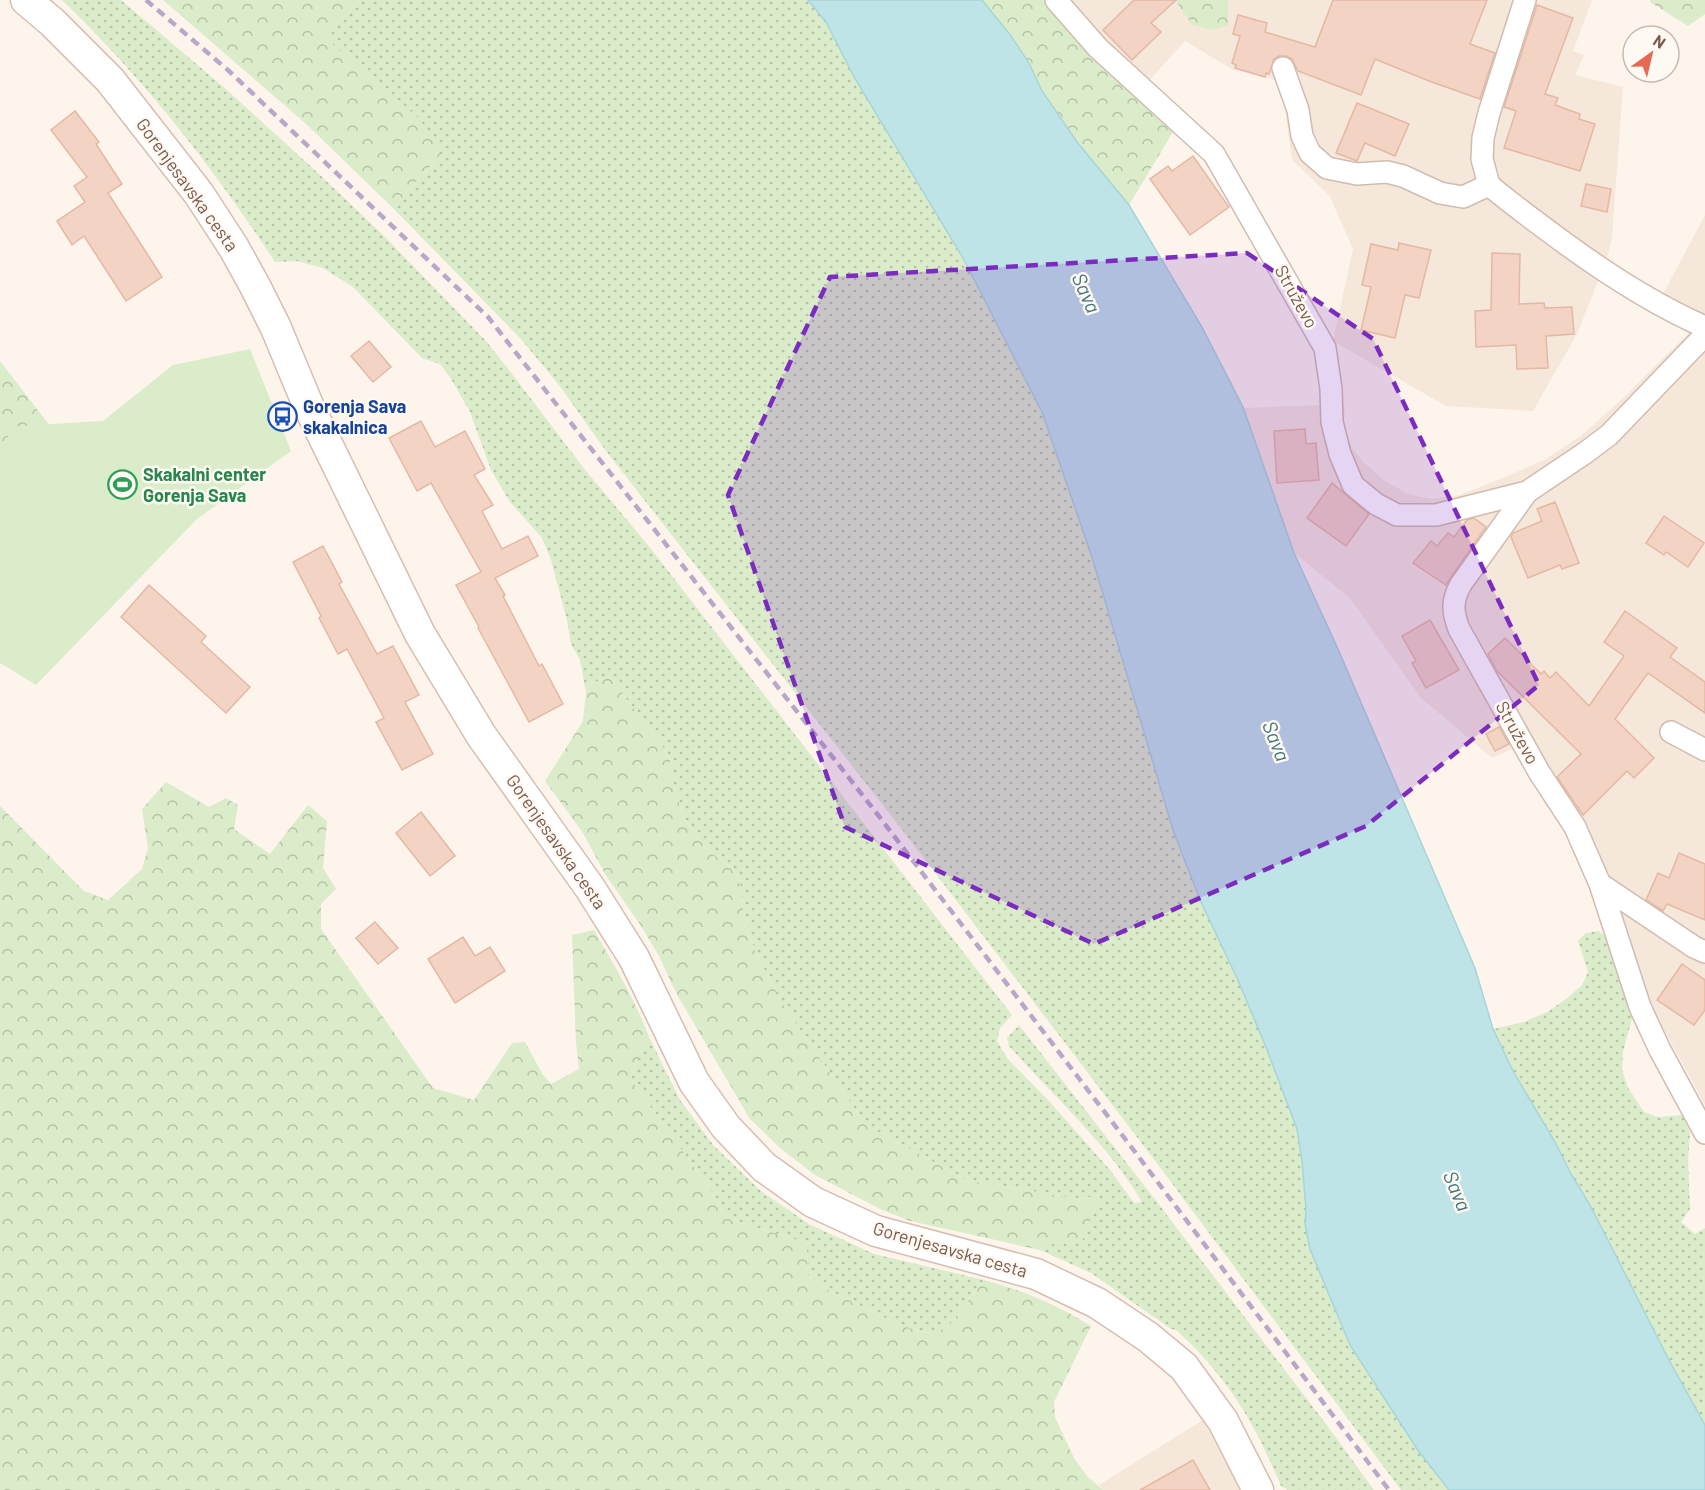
<svg xmlns="http://www.w3.org/2000/svg" width="1705" height="1490" viewBox="0 0 1705 1490" font-family="Barlow,sans-serif">
	<defs>
		<pattern id="grass-dots" width="8" height="8" patternUnits="userSpaceOnUse" patternTransform="scale(1.5)"><rect width="8" height="8" fill="#daecc9"/><path d="M2 2h.1M6 6h.1" fill="none" stroke="#b6c2a5" stroke-width="1.8" stroke-linecap="round"/></pattern>
		<pattern id="forest-crowns" width="20" height="18" patternUnits="userSpaceOnUse" patternTransform="scale(1.5)"><rect width="20" height="18" fill="#daecc9"/><path d="M2 6a3 3 0 1 1 6 0M12 15a3 3 0 1 1 6 0" fill="none" stroke="#b6c2a5"/></pattern>
	</defs>
	<rect width="100%" height="100%" fill="#fdf5ec"/>
	<g fill="#f5e7da">
		<polygon points="1062,0 1175,0 1192,25 1228,25 1228,0 1592,0 1573,51 1584,55 1575,75 1623,87 1612,237 1609,251 1599,279 1577,334 1533,411 1446,406 1333,341 1353,249 1329,195 1292,160 1282,86 1270,78 1233,70 1185,41 1147,83"/>
		<polygon points="1705,215 1705,1105 1646,997 1561,826 1512,749 1492,758 1421,698 1350,598 1294,553 1243,408 1322,405 1345,409 1343,425 1351,446 1363,462 1385,481 1408,494 1432,499 1460,495 1505,477 1544,460 1582,435 1624,397 1702,320 1662,296"/>
		<polygon points="1203,1420 1241,1490 1103,1490 1099,1485"/>
	</g>
	<g fill="url(#grass-dots)">
		<path d="M62 0H121L227 90 319 174 381 233 486 341 506 366 586 471 652 550 1012 1015 1000 1028 997 1041 1007 1058 1049 1101 1110 1170 1134 1203 1142 1202C1109 1145 1052 1095 1009 1046L1007 1038 1019 1025 1154 1198 1326 1424 1374 1490H1288L1281 1486C1254 1422 1228 1377 1176 1330L1171 1329 1091 1273 1040 1250 1047 1244 1082 1241 1100 1195 1079 1199 966 1180 866 1125 785 1008 755 952 742 905 741 887 734 870 714 855 696 837 683 815 675 789 669 755 609 676 585 687 580 660 571 644 567 620 551 560 542 538 510 502 491 470 470 412 450 377 440 364 422 358 353 287 323 268 297 261 275 262C213 167 144 79 62 0Z"/>
		<polygon points="359,0 808,0 826,22 854,77 963,258 1042,412 1092,557 1173,830 1200,900 1237,978 1266,1047 1297,1129 1302,1161 1306,1209 1305,1224 1310,1249 1350,1345 1417,1449 1449,1490 1401,1490 1159,1166 900,827 606,451 559,385 520,338 393,208 441,154 332,44 332,29"/>
		<polygon points="1598,931 1609,938 1634,1011 1623,1052 1622,1070 1628,1088 1644,1112 1658,1117 1682,1115 1690,1132 1688,1160 1690,1209 1681,1222 1695,1234 1705,1228 1705,1425 1670,1362 1590,1205 1571,1174 1555,1142 1514,1073 1493,1029 1524,1022 1547,1012 1566,999 1582,985 1588,972 1578,941 1586,933"/>
		<polygon points="649,1037 680,1100 714,1146 761,1191 809,1224 874,1254 984,1280 948,1327 931,1334 902,1326 828,1290 808,1277 807,1250 797,1240 726,1218 713,1193 636,1087 631,1077 637,1060"/>
	</g>
	<g fill="url(#forest-crowns)">
		<polygon points="163,0 359,0 332,29 332,44 420,119 441,154 393,208 305,123"/>
		<polygon points="982,0 1045,0 1088,53 1173,132 1129,205 1077,142 1042,91 1029,63 1011,36"/>
		<polygon points="1175,0 1228,0 1228,25 1214,30 1192,25"/>
		<polygon points="1651,0 1705,0 1705,14 1688,26 1650,2"/>
		<polygon points="0,361 60,439 0,482"/>
		<polygon points="609,676 669,755 675,789 683,815 696,837 714,855 734,870 741,887 742,905 755,952 785,1008 866,1125 966,1180 1079,1199 1100,1195 1082,1241 1047,1244 1040,1250 910,1221 882,1210 815,1175 780,1148 750,1119 676,993 659,956 641,926 605,874 583,833 545,781 583,721 586,691 585,687"/>
		<path d="M166 782 209 807 226 798 238 805 234 829 270 854 308 805 327 821 323 868 336 889 321 904V929L433 1088 474 1100 512 1043 525 1042 543 1075 551 1084 579 1069 576 1043 572 935 594 930C614 965 635 999 649 1037L637 1060 631 1077 636 1087 713 1193 726 1218 797 1240 807 1250 808 1277 828 1290 902 1326 930 1334 948 1327 984 1280C1022 1290 1057 1305 1091 1326L1054 1402 1055 1417 1074 1458 1087 1476 1103 1490H0V806L84 891 108 900 142 869 148 848 142 809Z"/>
	</g>
	<polygon fill="#daecc9" points="250,349 291,451 197,519 36,685 0,663 0,445 18,426 103,421 173,365"/>
	<polygon fill="#bfe4e8" stroke="#a6d5d9" stroke-width="1.5" points="808,0 982,0 1011,36 1029,63 1042,91 1077,142 1129,205 1202,327 1243,407 1294,553 1338,649 1475,968 1493,1029 1514,1073 1555,1142 1571,1174 1590,1205 1670,1362 1705,1425 1705,1490 1449,1490 1417,1449 1350,1345 1310,1249 1305,1224 1306,1209 1302,1161 1297,1129 1266,1047 1237,978 1200,900 1173,830 1092,557 1042,412 963,258 854,77 826,22"/>
	<g fill="#f2d3c4" stroke="#e5b8a4" stroke-width="1.5">
		<polygon points="1134,0 1176,0 1151,23 1161,32 1132,60 1103,30"/>
		<polygon points="1333,0 1487,0 1470,44 1495,53 1480,99 1429,81 1375,59 1361,95 1298,71 1292,59 1286,56 1279,56 1274,59 1269,74 1266,73 1265,77 1235,68 1236,65 1232,63 1240,36 1233,34 1238,15 1267,23 1265,32 1315,47"/>
		<polygon points="1537,5 1573,18 1545,94 1558,98 1555,105 1580,114 1579,119 1595,124 1580,171 1504,148 1516,111 1504,107"/>
		<polygon points="1357,103 1409,124 1395,156 1365,143 1357,161 1336,153"/>
		<polygon points="75,111 99,142 96,144 122,184 108,193 162,277 126,301 84,236 72,245 57,221 85,202 74,186 87,177 51,130"/>
		<polygon points="1193,156 1229,207 1190,235 1150,179 1168,166 1172,171"/>
		<polygon points="1586,184 1611,189 1607,212 1581,206"/>
		<polygon points="1399,243 1431,250 1419,298 1405,295 1395,338 1361,330 1371,287 1362,285 1371,244 1398,250"/>
		<polygon points="1492,253 1520,254 1519,304 1544,303 1545,308 1572,307 1574,334 1546,336 1548,368 1517,369 1516,345 1476,347 1475,311 1491,310"/>
		<polygon points="369,341 391,367 373,382 351,356"/>
		<polygon points="421,421 435,447 465,431 485,469 474,475 493,505 482,511 502,549 528,536 538,556 495,578 505,595 503,596 539,666 542,664 563,704 529,722 478,628 479,627 456,585 481,572 431,483 417,491 389,438"/>
		<polygon points="1305,429 1306,444 1316,443 1319,480 1277,483 1274,431"/>
		<polygon points="1332,483 1369,514 1346,546 1307,518"/>
		<polygon points="1555,502 1579,563 1562,569 1560,565 1528,578 1511,537 1513,533 1542,521 1537,509"/>
		<polygon points="1664,516 1704,543 1688,567 1666,552 1664,555 1646,543"/>
		<polygon points="1474,518 1486,527 1451,577 1446,585 1413,563 1431,541 1437,546 1448,533 1454,537 1467,520"/>
		<polygon points="323,546 342,582 339,584 377,654 393,646 419,695 405,702 433,754 402,770 376,722 384,718 347,649 338,654 319,618 321,616 293,562"/>
		<polygon points="149,585 206,636 201,642 250,687 226,713 121,617"/>
		<polygon points="1625,611 1677,648 1670,657 1705,682 1705,713 1648,673 1615,719 1654,758 1634,778 1627,771 1583,815 1557,777 1581,754 1497,671 1488,654 1505,638 1541,674 1544,671 1550,678 1556,672 1589,706 1624,656 1604,642"/>
		<polygon points="1430,620 1459,670 1426,688 1412,663 1416,661 1402,636"/>
		<polygon points="1499,727 1509,744 1495,751 1486,734"/>
		<polygon points="421,812 455,856 430,876 396,833"/>
		<polygon points="1679,853 1705,864 1705,920 1667,904 1663,911 1646,900 1658,873 1669,878"/>
		<polygon points="375,922 398,948 378,964 356,938"/>
		<polygon points="463,937 475,956 490,947 505,971 455,1003 428,959"/>
		<polygon points="1682,964 1705,980 1705,1010 1694,1025 1657,1000"/>
		<polygon points="1193,1460 1210,1490 1140,1490"/>
	</g>
	<g fill="none" stroke-linecap="round" stroke-linejoin="round">
		<defs>
			<g id="street">
				<polyline points="1056,0 1098,48 1214,154 1325,348 1331,389 1332,422 1340,454 1353,485 1376,504 1397,515 1436,515 1527,492 1585,453 1609,435 1705,335"/>
				<path d="M1283 68 1298 110 1302 136 1310 153 1327 168 1357 174 1387 172 1403 176 1440 193 1463 197 1489 185C1514 206 1540 225 1566 244 1610 276 1655 305 1705 327"/>
				<polyline points="1489,185 1482,159 1483,138 1489,113 1525,0"/>
				<path d="M1527 492 1461 584C1452 600 1452 611 1459 629L1539 772 1575 827 1600 884 1640 1007 1660 1050 1705 1133"/>
				<polyline points="1671,732 1705,750"/>
				<polyline points="1600,884 1694,947 1705,952"/>
			</g>
			<polyline id="secondary" points="26,0 52,22 110,80 199,194 234,248 255,286 276,328 308,405 420,634 481,735 590,888 634,958 694,1082 726,1127 764,1167 813,1202 876,1231 1036,1274 1097,1303 1148,1337 1184,1367 1223,1421 1258,1490"/>
		</defs>
		<use href="#street" stroke="#d0bcb0" stroke-width="24"/>
		<use href="#secondary" stroke="#d6beb0" stroke-width="33"/>
		<use href="#street" stroke="#fff" stroke-width="21"/>
		<use href="#secondary" stroke="#fff" stroke-width="30"/>
		<polyline stroke="#b7a8c9" stroke-width="4.5" stroke-dasharray="9 6" stroke-linecap="butt" points="146,0 229,71 488,317 878,815 1129,1144 1389,1490"/>
	</g>
	<path fill="#7b2cbf" fill-opacity="0.2" stroke="#7b2cbf" stroke-width="4.5" stroke-dasharray="12 8" stroke-linejoin="round" d="M1247 253 1373 339 1539 685 1366 826 1094 944 845 827 728 495 830 277Z"/>
	<defs>
		<symbol id="bus-ring" viewBox="-11 -11 22 22"><circle r="9.5" fill="#fff9f3" stroke="#1a4fb4" stroke-width="1.5"/><path d="M-5-6H5V4H4V6H2V4H-2V6H-4V4H-5ZM-3.5-4V0h7V-4ZM-3.5 1.2v1.5H-2V1.2ZM2 1.2v1.5H3.5V1.2Z" fill="#1a4fb4"/></symbol>
		<symbol id="stadium-ring" viewBox="-11 -11 22 22"><circle r="9.5" fill="#fff9f3" stroke="#2e9e5b" stroke-width="1.5"/><path d="M0-5a6.5 5 0 1 0 0 10a6.5 5 0 1 0 0-10ZM-3.5-1.8h7v3.6h-7Z" fill="#2e9e5b"/></symbol>
	</defs>
	<g fill-rule="evenodd">
		<use href="#bus-ring" x="266" y="400" width="33" height="33"/>
		<use href="#stadium-ring" x="106" y="468" width="33" height="33"/>
	</g>
	<g text-anchor="middle" stroke-width="5" stroke-linejoin="round" paint-order="stroke">
		<g font-size="18" fill="#795a4d" stroke="#fff9f3">
			<text transform="translate(187 185) rotate(54)" y="6">Gorenjesavska cesta</text>
			<text transform="translate(1296 297) rotate(61)" y="6">Struževo</text>
			<text transform="translate(1517 733) rotate(61)" y="6">Struževo</text>
			<text transform="translate(556 842) rotate(55)" y="6">Gorenjesavska cesta</text>
			<text transform="translate(950 1250) rotate(16)" y="6">Gorenjesavska cesta</text>
		</g>
		<g font-size="18" font-weight="bold" fill="#164399" stroke="#fff9f3" text-anchor="start">
			<text x="303" y="413">Gorenja Sava<tspan x="303" dy="21">skakalnica</tspan></text>
		</g>
		<g font-size="18" font-weight="bold" fill="#27864d" stroke="#fff9f3" text-anchor="start">
			<text x="143" y="481">Skakalni center<tspan x="143" dy="21">Gorenja Sava</tspan></text>
		</g>
		<g font-size="20" font-style="italic" fill="#40787e" stroke="#fff9f3">
			<text transform="translate(1086 293) rotate(66)" y="7">Sava</text>
			<text transform="translate(1276 741) rotate(68)" y="7">Sava</text>
			<text transform="translate(1457 1191) rotate(67)" y="7">Sava</text>
		</g>
	</g>
	<g transform="translate(1651 54) rotate(34)"><circle r="28" fill="#fff9f3" stroke="#c9b9b1" stroke-width="1.5"/>
	<path d="M0-4.5L10 22L0 15L-10 22Z" fill="#e56953"/>
	<text y="-9" font-size="16" font-weight="bold" text-anchor="middle" fill="#795a4d">N</text>
	</g>
</svg>
